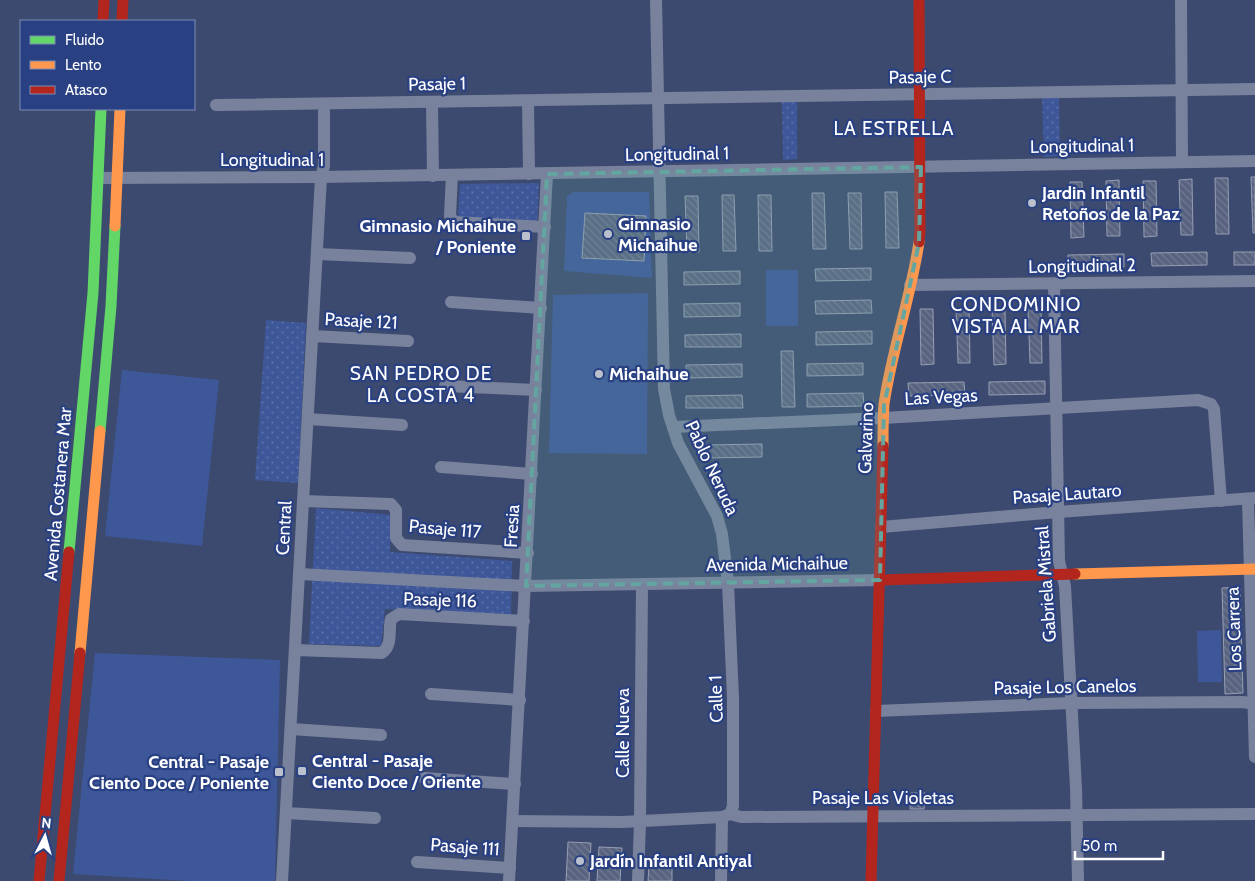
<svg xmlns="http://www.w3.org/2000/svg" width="1255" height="881" viewBox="0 0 1255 881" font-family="Cabin,sans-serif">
	<defs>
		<pattern id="green-dots" width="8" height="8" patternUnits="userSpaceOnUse" patternTransform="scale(1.25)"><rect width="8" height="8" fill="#3e5799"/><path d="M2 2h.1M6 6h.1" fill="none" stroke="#5b70a8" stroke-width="1.8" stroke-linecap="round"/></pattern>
		<pattern id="building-back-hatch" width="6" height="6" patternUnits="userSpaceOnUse" patternTransform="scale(1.25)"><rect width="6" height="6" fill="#586380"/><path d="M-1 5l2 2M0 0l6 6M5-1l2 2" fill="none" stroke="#717a93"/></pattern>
	</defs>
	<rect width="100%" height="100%" fill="#3d4a6f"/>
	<g fill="url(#green-dots)">
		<polygon points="1042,98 1059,98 1060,156 1044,157"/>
		<polygon points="782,102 797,102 797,159 783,160"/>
		<polygon points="539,183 537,223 458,217 460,184"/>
		<polygon points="266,320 306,323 298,483 255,480"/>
		<polygon points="316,508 391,515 390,552 512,561 511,615 385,609 381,646 309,644"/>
	</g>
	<g fill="#3e5799">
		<polygon points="573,192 649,192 652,278 564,271 567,196"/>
		<rect x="766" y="270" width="32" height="56"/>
		<polygon points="648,293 647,454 549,453 553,295"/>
		<polygon points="122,370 219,380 202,546 105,536"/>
		<polygon points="1221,630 1222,682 1198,682 1197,631"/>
		<polygon points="95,653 280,660 275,881 189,881 73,874"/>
	</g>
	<g fill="url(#building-back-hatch)" stroke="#979eb3">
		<polygon points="1251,177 1255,177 1255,233 1253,233"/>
		<polygon points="1215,178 1228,178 1229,234 1216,234"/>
		<polygon points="1192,179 1193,235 1181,235 1179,180"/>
		<polygon points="1119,180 1120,236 1107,236 1106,181"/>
		<polygon points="1143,181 1156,181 1157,236 1144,237"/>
		<polygon points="1070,182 1082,182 1084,237 1071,238"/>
		<polygon points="885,192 897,192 899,248 886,248"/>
		<polygon points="812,193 824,193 826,249 813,249"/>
		<polygon points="848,193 861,193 862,249 850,249"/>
		<polygon points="722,195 734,195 736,251 723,251"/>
		<polygon points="758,195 771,195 772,251 759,251"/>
		<polygon points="685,196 698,196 699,252 687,252"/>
		<polygon points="585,213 646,216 644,261 582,258"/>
		<polygon points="1207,252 1207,265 1152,266 1151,253"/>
		<rect x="1234" y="252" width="21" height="13"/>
		<polygon points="1124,254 1124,267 1068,268 1068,255"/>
		<polygon points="871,268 871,280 816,281 815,269"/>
		<polygon points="740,271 740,284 684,285 684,272"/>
		<polygon points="871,300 872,313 816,314 815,301"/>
		<polygon points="740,303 740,316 684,317 684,304"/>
		<polygon points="969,307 970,363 958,363 956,308"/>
		<polygon points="1041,307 1042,363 1030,363 1028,308"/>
		<polygon points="920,309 933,309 934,364 921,365"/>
		<polygon points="992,309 1005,309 1006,364 994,365"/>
		<polygon points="872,331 872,344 816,345 816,332"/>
		<polygon points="741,334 741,347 685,347 685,335"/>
		<polygon points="781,351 793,351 795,407 782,407"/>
		<polygon points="863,363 863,375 807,376 807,364"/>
		<polygon points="742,364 742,377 686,378 686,365"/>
		<polygon points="1045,381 1045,394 989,395 989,382"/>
		<polygon points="964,382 965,395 909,396 908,383"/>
		<polygon points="863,393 864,406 807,407 807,394"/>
		<polygon points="742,395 743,408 686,408 686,396"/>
		<polygon points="762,444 762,457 706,458 706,445"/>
		<polygon points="1240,587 1243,693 1225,694 1222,588"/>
		<polygon points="911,793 925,793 924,809 910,809"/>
		<polygon points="568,842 591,843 589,881 566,881"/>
		<polygon points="599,847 622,848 620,881 597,881"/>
		<polygon points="649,866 672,867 672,881 648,881"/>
	</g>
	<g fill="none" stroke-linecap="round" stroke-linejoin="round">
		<g stroke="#79829d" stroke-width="12">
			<polyline points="656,0 664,389 669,415 678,443 717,516 722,534 728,583 733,698 733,806 730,814"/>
			<polyline points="1181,0 1182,162"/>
			<polyline points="528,101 529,174"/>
			<polyline points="432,102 433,176"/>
			<polyline points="216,105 1255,89"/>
			<polyline points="452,175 450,216 454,222 545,227"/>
			<polyline points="99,178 321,177 1255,161"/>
			<polyline points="317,254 410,258"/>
			<polyline points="1054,284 1059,561 1065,586 1076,788 1078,881"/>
			<polyline points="910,285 1255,281"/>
			<polyline points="451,302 541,308"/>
			<polyline points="312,336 408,341"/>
			<polyline points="445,386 536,390"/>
			<polyline points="308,419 402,425"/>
			<polyline points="673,427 883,418 1198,400 1211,404 1214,409 1221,501"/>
			<polyline points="441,467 532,474"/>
			<polyline points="1248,499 1255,757"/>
			<polyline points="303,501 391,504 396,510 396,538 402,545 528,553"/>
			<polyline points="881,527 1058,512 1255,498"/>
			<polyline points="299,574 526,586 880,580"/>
			<path d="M295 650 382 653C393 645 388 631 391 619L399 614 524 621"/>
			<polyline points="431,694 520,700"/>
			<polyline points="876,711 1071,703 1243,702 1255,704"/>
			<polyline points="291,729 381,735"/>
			<polyline points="424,778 515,784"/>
			<polyline points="286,813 375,818"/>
			<polyline points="513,821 622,822 722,817 730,814 741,817 1255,814"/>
			<polyline points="417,862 510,868"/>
			<polyline points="282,881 321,177 324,166 324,104"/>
			<polyline points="509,881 547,174"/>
			<polyline points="638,881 640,822 642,584"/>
			<polyline points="721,881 722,817"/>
		</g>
		<g stroke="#63d668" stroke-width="11">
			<polyline points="100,431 111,306 115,226"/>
			<polyline points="69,552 93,293 101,109"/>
		</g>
		<g stroke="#ff974d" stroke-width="11">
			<polyline points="115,226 120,109"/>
			<path d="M883 446C883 432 883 418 884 404 892 349 911 297 919 242"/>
			<polyline points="1075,574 1255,569"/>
			<polyline points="80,653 100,431"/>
		</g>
		<g stroke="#b3261e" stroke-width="11">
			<polyline points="103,21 104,0"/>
			<polyline points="122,21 123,0"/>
			<polyline points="919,242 920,231 919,0"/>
			<polyline points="880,580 1075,574"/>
			<polyline points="39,881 69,552"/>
			<polyline points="59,881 80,653"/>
			<polyline points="871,881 883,446"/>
		</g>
	</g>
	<path fill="#63a6a1" fill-opacity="0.2" stroke="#63a6a1" stroke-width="4" stroke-dasharray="10 6" stroke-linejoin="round" d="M921 167 919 243 884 406 880 580 526 586 547 174Z"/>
	<g fill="#bbc0cd" stroke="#294083" stroke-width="2">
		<circle cx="1032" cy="203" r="5"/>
		<circle cx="608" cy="234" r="5"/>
		<rect x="521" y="231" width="10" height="10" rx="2.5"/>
		<circle cx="599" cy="374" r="5"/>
		<rect x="297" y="766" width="10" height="10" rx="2.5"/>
		<rect x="274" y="767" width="10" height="10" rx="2.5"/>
		<circle cx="580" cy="861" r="5"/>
	</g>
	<g text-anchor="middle" stroke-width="4.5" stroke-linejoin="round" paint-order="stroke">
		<g font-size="18" fill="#fff" stroke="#294083">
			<text transform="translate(920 77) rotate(-1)" y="6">Pasaje C</text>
			<text transform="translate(437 84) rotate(-1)" y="6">Pasaje 1</text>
			<text transform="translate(1082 146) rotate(-1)" y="6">Longitudinal 1</text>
			<text transform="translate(677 154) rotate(-1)" y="6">Longitudinal 1</text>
			<text x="272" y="166">Longitudinal 1</text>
			<text transform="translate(1082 266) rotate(-1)" y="6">Longitudinal 2</text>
			<text transform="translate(361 321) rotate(3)" y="6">Pasaje 121</text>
			<text transform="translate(941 397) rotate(-3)" y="6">Las Vegas</text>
			<text transform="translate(866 438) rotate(-88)" y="6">Galvarino</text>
			<text transform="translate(712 468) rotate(65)" y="6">Pablo Neruda</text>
			<text transform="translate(58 494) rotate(-85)" y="6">Avenida Costanera Mar</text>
			<text transform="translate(1067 494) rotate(-4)" y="6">Pasaje Lautaro</text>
			<text transform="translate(512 526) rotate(-87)" y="6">Fresia</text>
			<text transform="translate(284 528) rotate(-87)" y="6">Central</text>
			<text transform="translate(445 529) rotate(5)" y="6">Pasaje 117</text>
			<text transform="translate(777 564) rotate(-1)" y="6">Avenida Michaihue</text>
			<text transform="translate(1046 584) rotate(-94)" y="6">Gabriela Mistral</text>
			<text transform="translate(440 600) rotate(2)" y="6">Pasaje 116</text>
			<text transform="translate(1234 629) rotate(-92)" y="6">Los Carrera</text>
			<text transform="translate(1065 687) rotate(-1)" y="6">Pasaje Los Canelos</text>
			<text transform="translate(716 699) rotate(-92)" y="6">Calle 1</text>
			<text transform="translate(623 733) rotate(-90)" y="6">Calle Nueva</text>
			<text x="883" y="804">Pasaje Las Violetas</text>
			<text transform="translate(465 847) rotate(4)" y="6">Pasaje 111</text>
		</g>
		<g font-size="18" font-weight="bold" fill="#fff" stroke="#294083" text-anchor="start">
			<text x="1042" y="199">Jardin Infantil<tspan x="1042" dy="21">Retoños de la Paz</tspan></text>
			<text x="618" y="230">Gimnasio<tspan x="618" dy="21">Michaihue</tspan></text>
			<text x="516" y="232" text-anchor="end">Gimnasio Michaihue<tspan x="516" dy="21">/ Poniente</tspan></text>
			<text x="609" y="380">Michaihue</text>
			<text x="312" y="767">Central - Pasaje<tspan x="312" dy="21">Ciento Doce / Oriente</tspan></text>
			<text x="269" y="768" text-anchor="end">Central - Pasaje<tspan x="269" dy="21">Ciento Doce / Poniente</tspan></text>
			<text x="590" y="867">Jardín Infantil Antiyal</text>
		</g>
		<g font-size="19" letter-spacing="1" fill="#fff" stroke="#294083">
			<text x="894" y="135">LA ESTRELLA</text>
			<text x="1016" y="311">CONDOMINIO<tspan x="1016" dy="22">VISTA AL MAR</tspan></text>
			<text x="421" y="380">SAN PEDRO DE<tspan x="421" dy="22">LA COSTA 4</tspan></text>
		</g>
	</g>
	<rect x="20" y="20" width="175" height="90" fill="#294083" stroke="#7f8cb5"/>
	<rect x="30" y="36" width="25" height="8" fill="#63d668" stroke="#7f8cb5"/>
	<text x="65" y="45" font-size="15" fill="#ffffff">Fluido</text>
	<rect x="30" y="61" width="25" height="8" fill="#ff974d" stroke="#7f8cb5"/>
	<text x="65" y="70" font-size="15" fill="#ffffff">Lento</text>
	<rect x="30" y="86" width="25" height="8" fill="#b3261e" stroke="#7f8cb5"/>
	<text x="65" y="95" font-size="15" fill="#ffffff">Atasco</text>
	<g transform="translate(45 836) rotate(6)" stroke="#294083" stroke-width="4" paint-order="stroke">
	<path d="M0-4L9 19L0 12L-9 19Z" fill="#ffffff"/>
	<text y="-8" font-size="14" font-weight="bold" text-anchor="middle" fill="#ffffff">N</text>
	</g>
	<path d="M1075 851v8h88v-8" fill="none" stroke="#ffffff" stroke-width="2.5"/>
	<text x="1082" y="851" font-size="15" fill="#ffffff" stroke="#294083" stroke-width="4" paint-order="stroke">50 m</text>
</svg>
